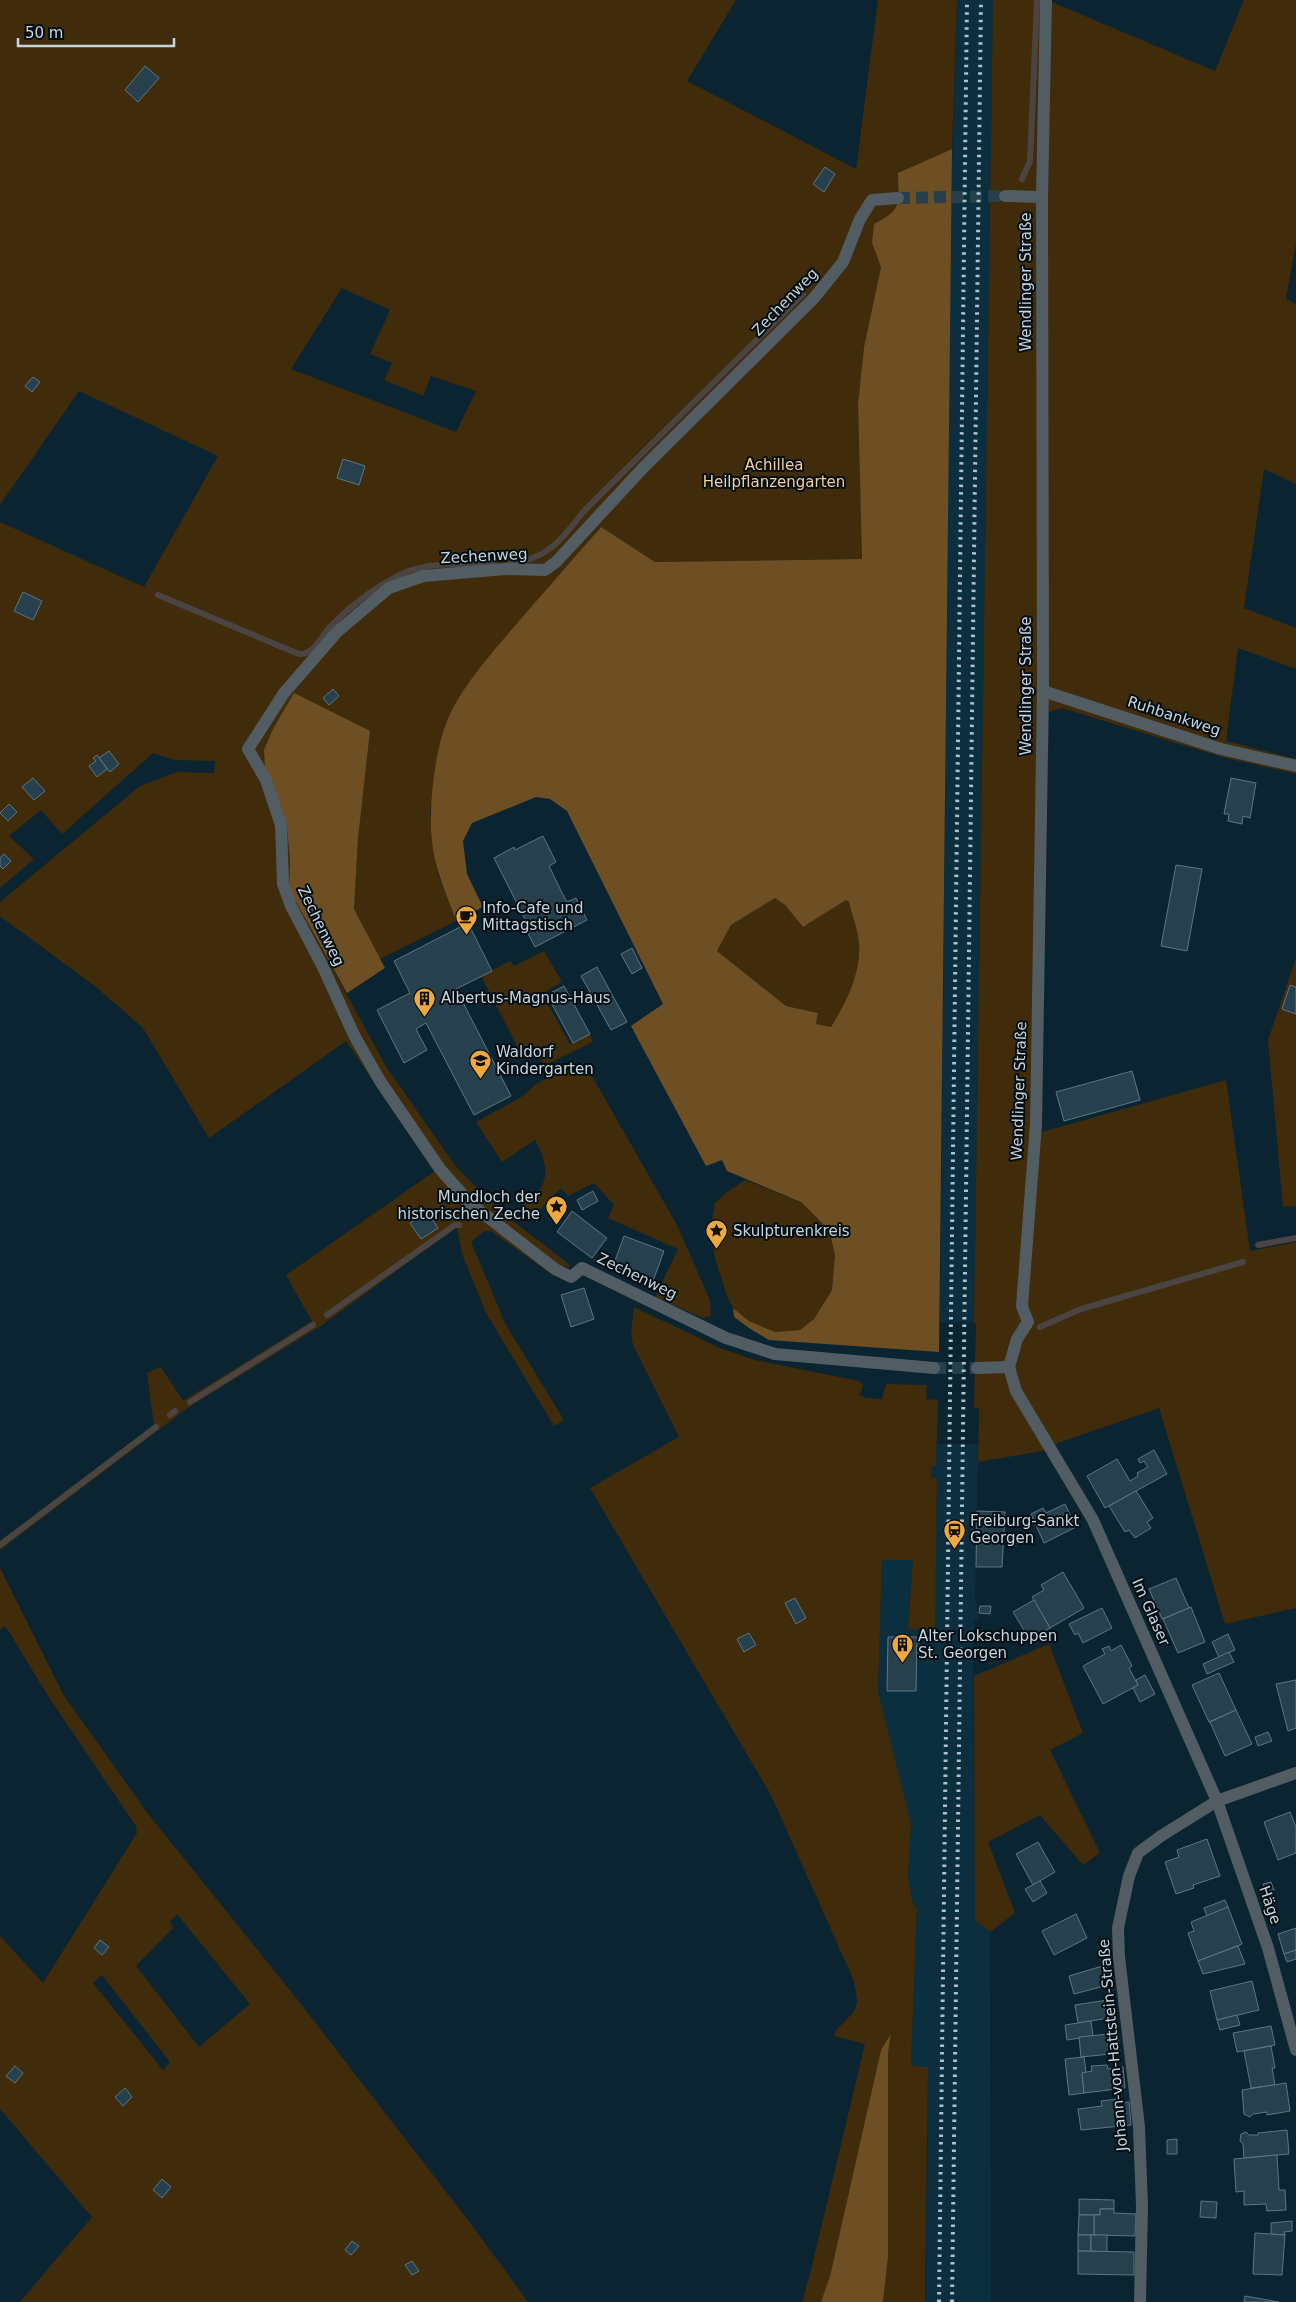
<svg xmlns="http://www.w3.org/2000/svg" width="1296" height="2302" viewBox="0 0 1296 2302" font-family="'DejaVu Sans',sans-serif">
	<rect width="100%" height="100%" fill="#0a2531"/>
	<g fill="#0b2f3f">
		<polygon points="957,0 993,0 974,1323 940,1322 951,207"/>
		<polygon points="937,1444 978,1444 975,1602 977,1602 978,1620 974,1620 973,1645 975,1920 990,1932 991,2302 926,2302 928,2067 911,2066 917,1909 913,1904 908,1877 911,1824 878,1692 882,1560 913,1560 908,1629 934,1630 937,1479 931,1478 932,1466 936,1465"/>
	</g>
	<g fill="#402b0a" fill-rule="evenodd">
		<path d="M0 0H736L687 81 856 169 878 0H957L952 149 898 173V205L872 243 881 267 864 347 858 404 862 559 655 562 600 527 451 712 441 742 430 814 439 876 456 921 380 959 354 909 358 839 370 731 287 828 290 860 289 889 387 1068 457 1168 504 1214 570 1265 569 1267 559 1266 554 1276 491 1231H484L471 1242 506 1325 564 1420 554 1426 486 1313 462 1254 457 1227 322 1325 189 1407 0 1550V1541L154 1425 147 1373 161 1367 183 1401 312 1321 286 1275 435 1171 346 1041 209 1138 143 1028 96 987 0 916V902L140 786 177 772 214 773 215 761 174 760 153 753 62 834 41 810 9 836 34 859 0 888V522L144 587 218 456 79 391 0 505ZM342 288 390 310 370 354 392 363 384 380 423 396 431 376 476 391 456 432 291 369Z"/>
		<polygon points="993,0 1047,0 1215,71 1244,0 1296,0 1296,243 1286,299 1296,304 1296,484 1264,469 1244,608 1296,628 1296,669 1238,648 1226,741 1296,759 1296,774 1222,757 1062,708 1046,713 1042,1132 1226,1080 1250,1251 1296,1242 1296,1608 1225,1624 1159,1408 1058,1443 1042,1451 978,1462 979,1409 974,1408 976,1324 974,1323"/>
		<path d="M775 898 785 905 803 927 846 900 849 902C852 916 858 930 859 944 861 974 846 1002 831 1027L816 1024 817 1013 786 1006 717 951 731 925Z"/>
		<polygon points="544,951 562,982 542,994 570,1044 590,1034 593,1042 544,1066 534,1047 529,1045 518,1048 481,976 510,961 514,966"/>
		<polygon points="1296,958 1296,1206 1283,1207 1268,1040"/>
		<path d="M584 1062 677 1225 710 1300 711 1316 703 1318 655 1297 678 1249 608 1218 614 1205 594 1183 568 1196 561 1188 533 1217 521 1206C550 1188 551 1169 535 1140L502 1162 476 1122 523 1096 537 1083Z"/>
		<polygon points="745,1180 801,1202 829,1230 835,1255 832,1290 814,1319 800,1330 775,1332 749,1321 733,1308 727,1296 714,1255 712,1221 715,1203 727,1192"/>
		<path d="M634 1307 720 1348 755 1360 859 1381 863 1385 861 1393 858 1394 866 1398 882 1399 886 1384 927 1385 926 1399 938 1400 936 1466H932L931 1478H937L935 1630 908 1629 913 1560H882L878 1691 911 1824 908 1877 913 1904 917 1909 911 2066 928 2067 925 2302H883L888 2257V2053L891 2035 881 2050 830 2276 821 2302H802L810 2274 865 2044 834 2036C838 2023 856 2016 857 2002 857 1995 855 1988 854 1981L771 1795 590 1488 679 1437 633 1345 631 1334Z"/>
		<path d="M0 1568 63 1694 145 1810 297 1999 471 2224 528 2302H20L92 2217 0 2109V1936L43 1983 137 1833 136 1826 48 1696 8 1630 4 1626 0 1630ZM177 1914 250 2004 199 2047 136 1966 173 1928 170 1922ZM102 1975 170 2062 163 2070 93 1983Z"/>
		<polygon points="1049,1644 1083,1733 1050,1750 1100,1853 1083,1865 1040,1815 988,1842 1015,1913 990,1932 975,1920 974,1676"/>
	</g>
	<g fill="#6e4f23" fill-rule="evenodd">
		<path d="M952 149 939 1352 769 1340 749 1328 734 1317 733 1308 749 1321 775 1332 800 1330 814 1319 832 1290 835 1255 829 1230 801 1202 727 1171 722 1160 706 1166 631 1026 663 1004 567 811 550 799 536 797 472 823 463 841 467 874 483 907 456 921C448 898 437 874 433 849 427 813 434 746 451 712 467 680 496 648 519 621 546 590 573 559 601 527L655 562 862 559 858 404 864 347 881 267 872 243 874 224C904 209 898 203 898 173ZM775 898 785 905 803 927 846 900 849 902C852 916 858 930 859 944 861 974 846 1002 831 1027L816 1024 818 1013 786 1006 717 951 731 925Z"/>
		<polygon points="294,693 370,731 358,839 354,909 385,968 347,993 289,889 290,860 287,828 265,767 264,750 273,729"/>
		<polygon points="891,2034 888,2053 888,2257 883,2302 821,2302 830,2276 881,2050"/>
	</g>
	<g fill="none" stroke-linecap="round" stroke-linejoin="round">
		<g stroke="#4a4543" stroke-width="6">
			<polyline points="1022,179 1030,161 1037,0"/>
			<path d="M509 564C547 559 561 541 583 512L803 294"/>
			<path d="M158 595 299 654C314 655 320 638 329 628 350 606 378 585 406 572 428 562 470 564 494 564"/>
			<polyline points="1258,1245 1296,1238"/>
			<polyline points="327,1315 455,1225 459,1225"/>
			<polyline points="1040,1327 1081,1309 1243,1262"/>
			<polyline points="190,1402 313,1325"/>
			<polyline points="170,1415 175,1411"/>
			<polyline points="0,1545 156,1427"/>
		</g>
	</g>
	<g fill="#26404d" stroke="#5b7785">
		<polygon points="145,66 159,78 138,102 125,90"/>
		<polygon points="825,167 835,174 824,192 813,184"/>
		<polygon points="33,377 40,382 32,392 25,386"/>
		<polygon points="343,459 365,466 359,485 337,478"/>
		<polygon points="23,592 42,601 33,620 14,611"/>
		<polygon points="333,689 339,696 329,705 323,698"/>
		<polygon points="109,751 119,764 110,772 99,758"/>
		<polygon points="97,755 107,769 97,777 89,766 96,761 93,758"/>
		<polygon points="33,778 45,791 34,800 22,787"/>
		<polygon points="1231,778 1256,783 1250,818 1243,816 1242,824 1228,821 1229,814 1224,814"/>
		<polygon points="9,804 17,812 8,821 0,813"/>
		<polygon points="543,836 556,862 549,866 563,895 567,902 576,898 587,920 535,947 522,922 526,921 494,858 514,847 515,850"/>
		<polygon points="4,854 11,861 3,869 0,866 0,858"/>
		<polygon points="1176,865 1202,869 1187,951 1161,946"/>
		<polygon points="468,923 492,971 456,989 511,1096 474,1115 426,1023 416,1029 427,1050 404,1063 377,1010 410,993 394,961"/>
		<polygon points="632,948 642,968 632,974 621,954"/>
		<polygon points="597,967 627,1022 611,1030 581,976"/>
		<polygon points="1290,985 1296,987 1296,1014 1282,1009"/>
		<polygon points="564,986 590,1034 573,1043 547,995"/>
		<polygon points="1132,1071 1140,1100 1064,1121 1056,1092"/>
		<polygon points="593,1191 598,1201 582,1210 577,1200"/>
		<polygon points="427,1211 438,1228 421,1239 410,1223"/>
		<polygon points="572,1211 607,1238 592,1258 557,1232"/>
		<polygon points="624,1236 664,1251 653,1281 613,1266"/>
		<polygon points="584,1288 594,1319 571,1327 561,1295"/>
		<polygon points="1154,1450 1167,1474 1105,1508 1087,1476 1117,1459 1130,1481 1138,1476 1137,1473 1148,1467 1144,1461 1140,1463 1138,1459"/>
		<polygon points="1136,1491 1153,1518 1147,1522 1151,1528 1135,1538 1129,1530 1125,1532 1109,1506"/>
		<polygon points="1065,1504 1076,1527 1044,1543 1031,1514 1043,1508 1046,1513"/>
		<polygon points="977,1511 1005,1512 1002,1567 976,1567"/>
		<polygon points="1063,1572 1084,1608 1050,1628 1032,1597 1044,1590 1041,1585"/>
		<polygon points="1176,1578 1189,1608 1162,1619 1149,1589"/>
		<polygon points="795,1598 806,1618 796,1624 785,1603"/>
		<polygon points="1034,1600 1050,1628 1030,1640 1013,1612"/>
		<polygon points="980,1606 991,1606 990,1614 979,1613"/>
		<polygon points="1191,1607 1205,1642 1178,1653 1163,1619"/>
		<polygon points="1102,1608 1112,1628 1083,1643 1078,1633 1075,1635 1069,1624"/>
		<polygon points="749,1633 756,1645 744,1652 737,1639"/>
		<polygon points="1228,1634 1235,1650 1219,1657 1212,1642"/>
		<polygon points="888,1637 917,1637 916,1691 887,1691"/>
		<polygon points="1121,1645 1132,1666 1129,1668 1138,1685 1103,1704 1083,1666 1105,1654 1102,1649 1109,1646 1111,1651"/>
		<polygon points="1229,1652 1234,1662 1207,1674 1203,1664"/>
		<polygon points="1219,1673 1236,1710 1209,1722 1192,1685"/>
		<polygon points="1145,1675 1155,1694 1140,1702 1133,1688 1138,1685 1136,1680"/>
		<polygon points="1296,1680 1296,1728 1288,1731 1276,1684"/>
		<polygon points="1236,1710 1252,1744 1225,1756 1210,1722"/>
		<polygon points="1268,1732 1272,1741 1258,1746 1255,1737"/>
		<polygon points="1290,1812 1296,1827 1296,1853 1278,1860 1264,1822"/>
		<polygon points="1207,1839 1220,1876 1193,1885 1194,1888 1176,1894 1165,1862 1179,1857 1177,1850"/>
		<polygon points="1038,1842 1055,1872 1033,1885 1016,1854"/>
		<polygon points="1040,1881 1047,1893 1033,1902 1025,1889"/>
		<polygon points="1271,1882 1274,1890 1266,1893 1263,1884"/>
		<polygon points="1225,1900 1228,1907 1207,1916 1204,1908"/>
		<polygon points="1228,1907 1242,1944 1198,1961 1188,1933 1194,1931 1191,1922"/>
		<polygon points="1076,1914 1087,1938 1054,1955 1042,1931"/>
		<polygon points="1296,1928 1296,1950 1284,1954 1278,1934"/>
		<polygon points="100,1940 109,1947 102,1955 94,1948"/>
		<polygon points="1238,1946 1245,1964 1203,1974 1198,1961"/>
		<polygon points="1296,1950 1296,1959 1287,1962 1284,1954"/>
		<polygon points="1106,1965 1112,1984 1074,1994 1069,1976"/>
		<polygon points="1252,1981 1259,2010 1217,2020 1210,1991"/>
		<polygon points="1114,1999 1116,2017 1078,2023 1075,2005"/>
		<polygon points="1237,2015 1240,2025 1220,2030 1217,2020"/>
		<polygon points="1091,2021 1093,2036 1067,2040 1065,2025"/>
		<polygon points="1271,2026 1275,2045 1237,2052 1233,2033"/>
		<polygon points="1118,2033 1120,2053 1081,2057 1079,2037"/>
		<polygon points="1271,2046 1275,2068 1272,2068 1275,2085 1251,2088 1244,2051"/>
		<polygon points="1084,2057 1086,2072 1082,2073 1084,2093 1069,2095 1065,2059"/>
		<polygon points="1107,2065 1108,2069 1123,2067 1125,2088 1084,2093 1082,2073 1092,2071 1091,2066"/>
		<polygon points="15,2066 23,2073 15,2083 6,2076"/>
		<polygon points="1286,2083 1290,2111 1267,2115 1267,2112 1253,2114 1250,2117 1244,2114 1242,2090"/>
		<polygon points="125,2088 132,2097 123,2106 115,2097"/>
		<polygon points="1118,2099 1119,2103 1129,2102 1131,2125 1081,2130 1078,2109 1102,2106 1101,2101"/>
		<polygon points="1287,2130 1289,2154 1244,2158 1243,2144 1240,2141 1241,2134 1246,2132 1249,2135 1258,2135 1258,2133"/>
		<polygon points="1177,2139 1177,2154 1167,2154 1167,2140"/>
		<polygon points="1277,2155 1279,2190 1285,2190 1286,2210 1267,2211 1266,2204 1244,2205 1244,2191 1236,2192 1234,2159"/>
		<polygon points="162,2179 171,2187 162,2198 153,2190"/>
		<polygon points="1079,2199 1114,2200 1114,2209 1100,2209 1100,2215 1079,2215"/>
		<polygon points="1201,2201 1217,2202 1216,2218 1200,2217"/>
		<polygon points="1100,2209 1114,2209 1114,2213 1136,2214 1135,2236 1094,2235 1094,2215 1100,2215"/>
		<polygon points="1079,2215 1094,2215 1094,2235 1078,2235"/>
		<polygon points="1292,2221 1292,2231 1284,2232 1285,2235 1271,2234 1271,2223"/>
		<polygon points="1255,2233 1285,2235 1282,2275 1253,2274"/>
		<rect x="1078" y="2235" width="13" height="16"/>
		<polygon points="1091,2235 1107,2235 1107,2252 1091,2251"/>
		<polygon points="352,2241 359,2246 351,2255 345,2250"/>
		<polygon points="1078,2251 1134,2252 1134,2275 1078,2274"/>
		<polygon points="412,2261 419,2271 412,2275 405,2265"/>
		<polygon points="1245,2296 1279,2302 1244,2302"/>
	</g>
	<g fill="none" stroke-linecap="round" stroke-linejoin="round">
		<g stroke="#26404b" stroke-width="12" stroke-dasharray="12 6" stroke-linecap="butt">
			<polyline points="898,198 1005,196"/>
			<polyline points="934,1368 977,1368"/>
		</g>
		<g stroke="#515d63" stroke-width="12">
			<polyline points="1005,196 1042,197"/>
			<polyline points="898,198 872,200 860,219 843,262 814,298 642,469 556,562 545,570 505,569 423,576 389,588 337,632 284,693 248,749 266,780 281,825 283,884 291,906 322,965 355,1037 380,1081 440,1169 471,1204 555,1269 571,1277 582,1268 726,1338 775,1354 934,1368"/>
			<polyline points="1043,691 1221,749 1296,766"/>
			<polyline points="1009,1367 1017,1339 1028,1322 1022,1306 1036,1124 1043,691 1042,197 1046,0"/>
			<polyline points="1009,1367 1016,1391 1093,1520 1217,1801 1268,1948 1296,2050"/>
			<polyline points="977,1368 1009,1367"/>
			<polyline points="1140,2302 1142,2206 1139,2127 1119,1957 1118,1928 1129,1876 1138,1853 1161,1836 1217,1801 1296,1773"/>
		</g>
		<g stroke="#b0c1c9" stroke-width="4" stroke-dasharray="2.5 5" stroke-linecap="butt">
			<polyline points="939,2302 967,0"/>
			<polyline points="952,2302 981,0"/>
		</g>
	</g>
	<defs>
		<symbol id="cafe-pin" viewBox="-11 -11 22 30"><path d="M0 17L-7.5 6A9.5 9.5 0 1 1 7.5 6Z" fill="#eea83c" stroke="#040d12"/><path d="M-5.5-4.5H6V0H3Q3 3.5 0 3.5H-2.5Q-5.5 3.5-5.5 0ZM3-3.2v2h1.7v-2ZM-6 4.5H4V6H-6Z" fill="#111"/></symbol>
		<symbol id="building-pin" viewBox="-11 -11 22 30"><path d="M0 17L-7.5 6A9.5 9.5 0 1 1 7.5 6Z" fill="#eea83c" stroke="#040d12"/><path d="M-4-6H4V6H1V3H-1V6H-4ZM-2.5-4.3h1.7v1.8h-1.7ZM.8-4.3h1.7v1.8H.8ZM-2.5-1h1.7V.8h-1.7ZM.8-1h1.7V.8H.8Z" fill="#111"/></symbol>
		<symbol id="school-pin" viewBox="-11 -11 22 30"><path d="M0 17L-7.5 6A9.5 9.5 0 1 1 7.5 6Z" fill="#eea83c" stroke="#040d12"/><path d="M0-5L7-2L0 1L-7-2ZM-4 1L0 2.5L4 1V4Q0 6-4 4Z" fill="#111"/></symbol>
		<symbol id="sight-pin" viewBox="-11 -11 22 30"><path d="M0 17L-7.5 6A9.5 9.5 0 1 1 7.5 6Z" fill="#eea83c" stroke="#040d12"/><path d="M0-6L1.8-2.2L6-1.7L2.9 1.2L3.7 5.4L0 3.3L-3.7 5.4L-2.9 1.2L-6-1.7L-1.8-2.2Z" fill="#111"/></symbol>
		<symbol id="station-pin" viewBox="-11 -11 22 30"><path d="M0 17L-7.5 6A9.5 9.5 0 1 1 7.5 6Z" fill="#eea83c" stroke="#040d12"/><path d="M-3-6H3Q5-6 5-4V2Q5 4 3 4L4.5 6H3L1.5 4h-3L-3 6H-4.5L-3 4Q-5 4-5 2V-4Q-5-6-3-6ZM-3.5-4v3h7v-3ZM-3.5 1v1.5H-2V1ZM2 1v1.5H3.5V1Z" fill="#111"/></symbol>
	</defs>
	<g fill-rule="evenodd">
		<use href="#cafe-pin" x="454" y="904" width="25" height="34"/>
		<use href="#building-pin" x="412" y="986" width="25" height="34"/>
		<use href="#school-pin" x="468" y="1048" width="25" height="34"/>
		<use href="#sight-pin" x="544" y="1194" width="25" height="34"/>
		<use href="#sight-pin" x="704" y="1218" width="25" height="34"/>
		<use href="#station-pin" x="942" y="1518" width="25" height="34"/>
		<use href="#building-pin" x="890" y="1632" width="25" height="34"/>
	</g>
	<g text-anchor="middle" stroke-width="4" stroke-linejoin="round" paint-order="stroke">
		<g font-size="15" fill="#c7d6de" stroke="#040d12">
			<text transform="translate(1026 282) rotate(-90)" y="5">Wendlinger Straße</text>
			<text transform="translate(785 302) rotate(-46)" y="5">Zechenweg</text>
			<text transform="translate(484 556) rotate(-3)" y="5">Zechenweg</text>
			<text transform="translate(1026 686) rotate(-90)" y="5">Wendlinger Straße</text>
			<text transform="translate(1174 716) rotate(18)" y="5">Ruhbankweg</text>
			<text transform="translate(321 926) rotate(64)" y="5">Zechenweg</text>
			<text transform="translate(1019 1091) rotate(-88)" y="5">Wendlinger Straße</text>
			<text transform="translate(637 1276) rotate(26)" y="5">Zechenweg</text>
			<text transform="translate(1151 1612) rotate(66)" y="5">Im Glaser</text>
			<text transform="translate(1270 1905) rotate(71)" y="5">Häge</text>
			<text transform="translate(1113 2045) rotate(-95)" y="5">Johann-von-Hattstein-Straße</text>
		</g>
		<g font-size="15" fill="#f8cf9a" stroke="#040d12">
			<text x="774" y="470">Achillea<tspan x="774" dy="17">Heilpflanzengarten</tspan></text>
		</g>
		<g font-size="15" fill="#c7d6de" stroke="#040d12" text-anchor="start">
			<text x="482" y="913">Info-Cafe und<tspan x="482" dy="17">Mittagstisch</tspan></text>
			<text x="441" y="1003">Albertus-Magnus-Haus</text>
			<text x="496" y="1057">Waldorf<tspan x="496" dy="17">Kindergarten</tspan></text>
			<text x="540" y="1202" text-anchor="end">Mundloch der<tspan x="540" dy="17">historischen Zeche</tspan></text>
			<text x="733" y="1236">Skulpturenkreis</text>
			<text x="970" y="1526">Freiburg-Sankt<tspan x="970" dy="17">Georgen</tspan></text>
			<text x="918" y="1641">Alter Lokschuppen<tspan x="918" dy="17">St. Georgen</tspan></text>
		</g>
	</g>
	<path d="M18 38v8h156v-8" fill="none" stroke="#c7d6de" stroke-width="2.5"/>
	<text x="25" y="38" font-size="15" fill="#c7d6de" stroke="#040d12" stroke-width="4" paint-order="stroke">50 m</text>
</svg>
